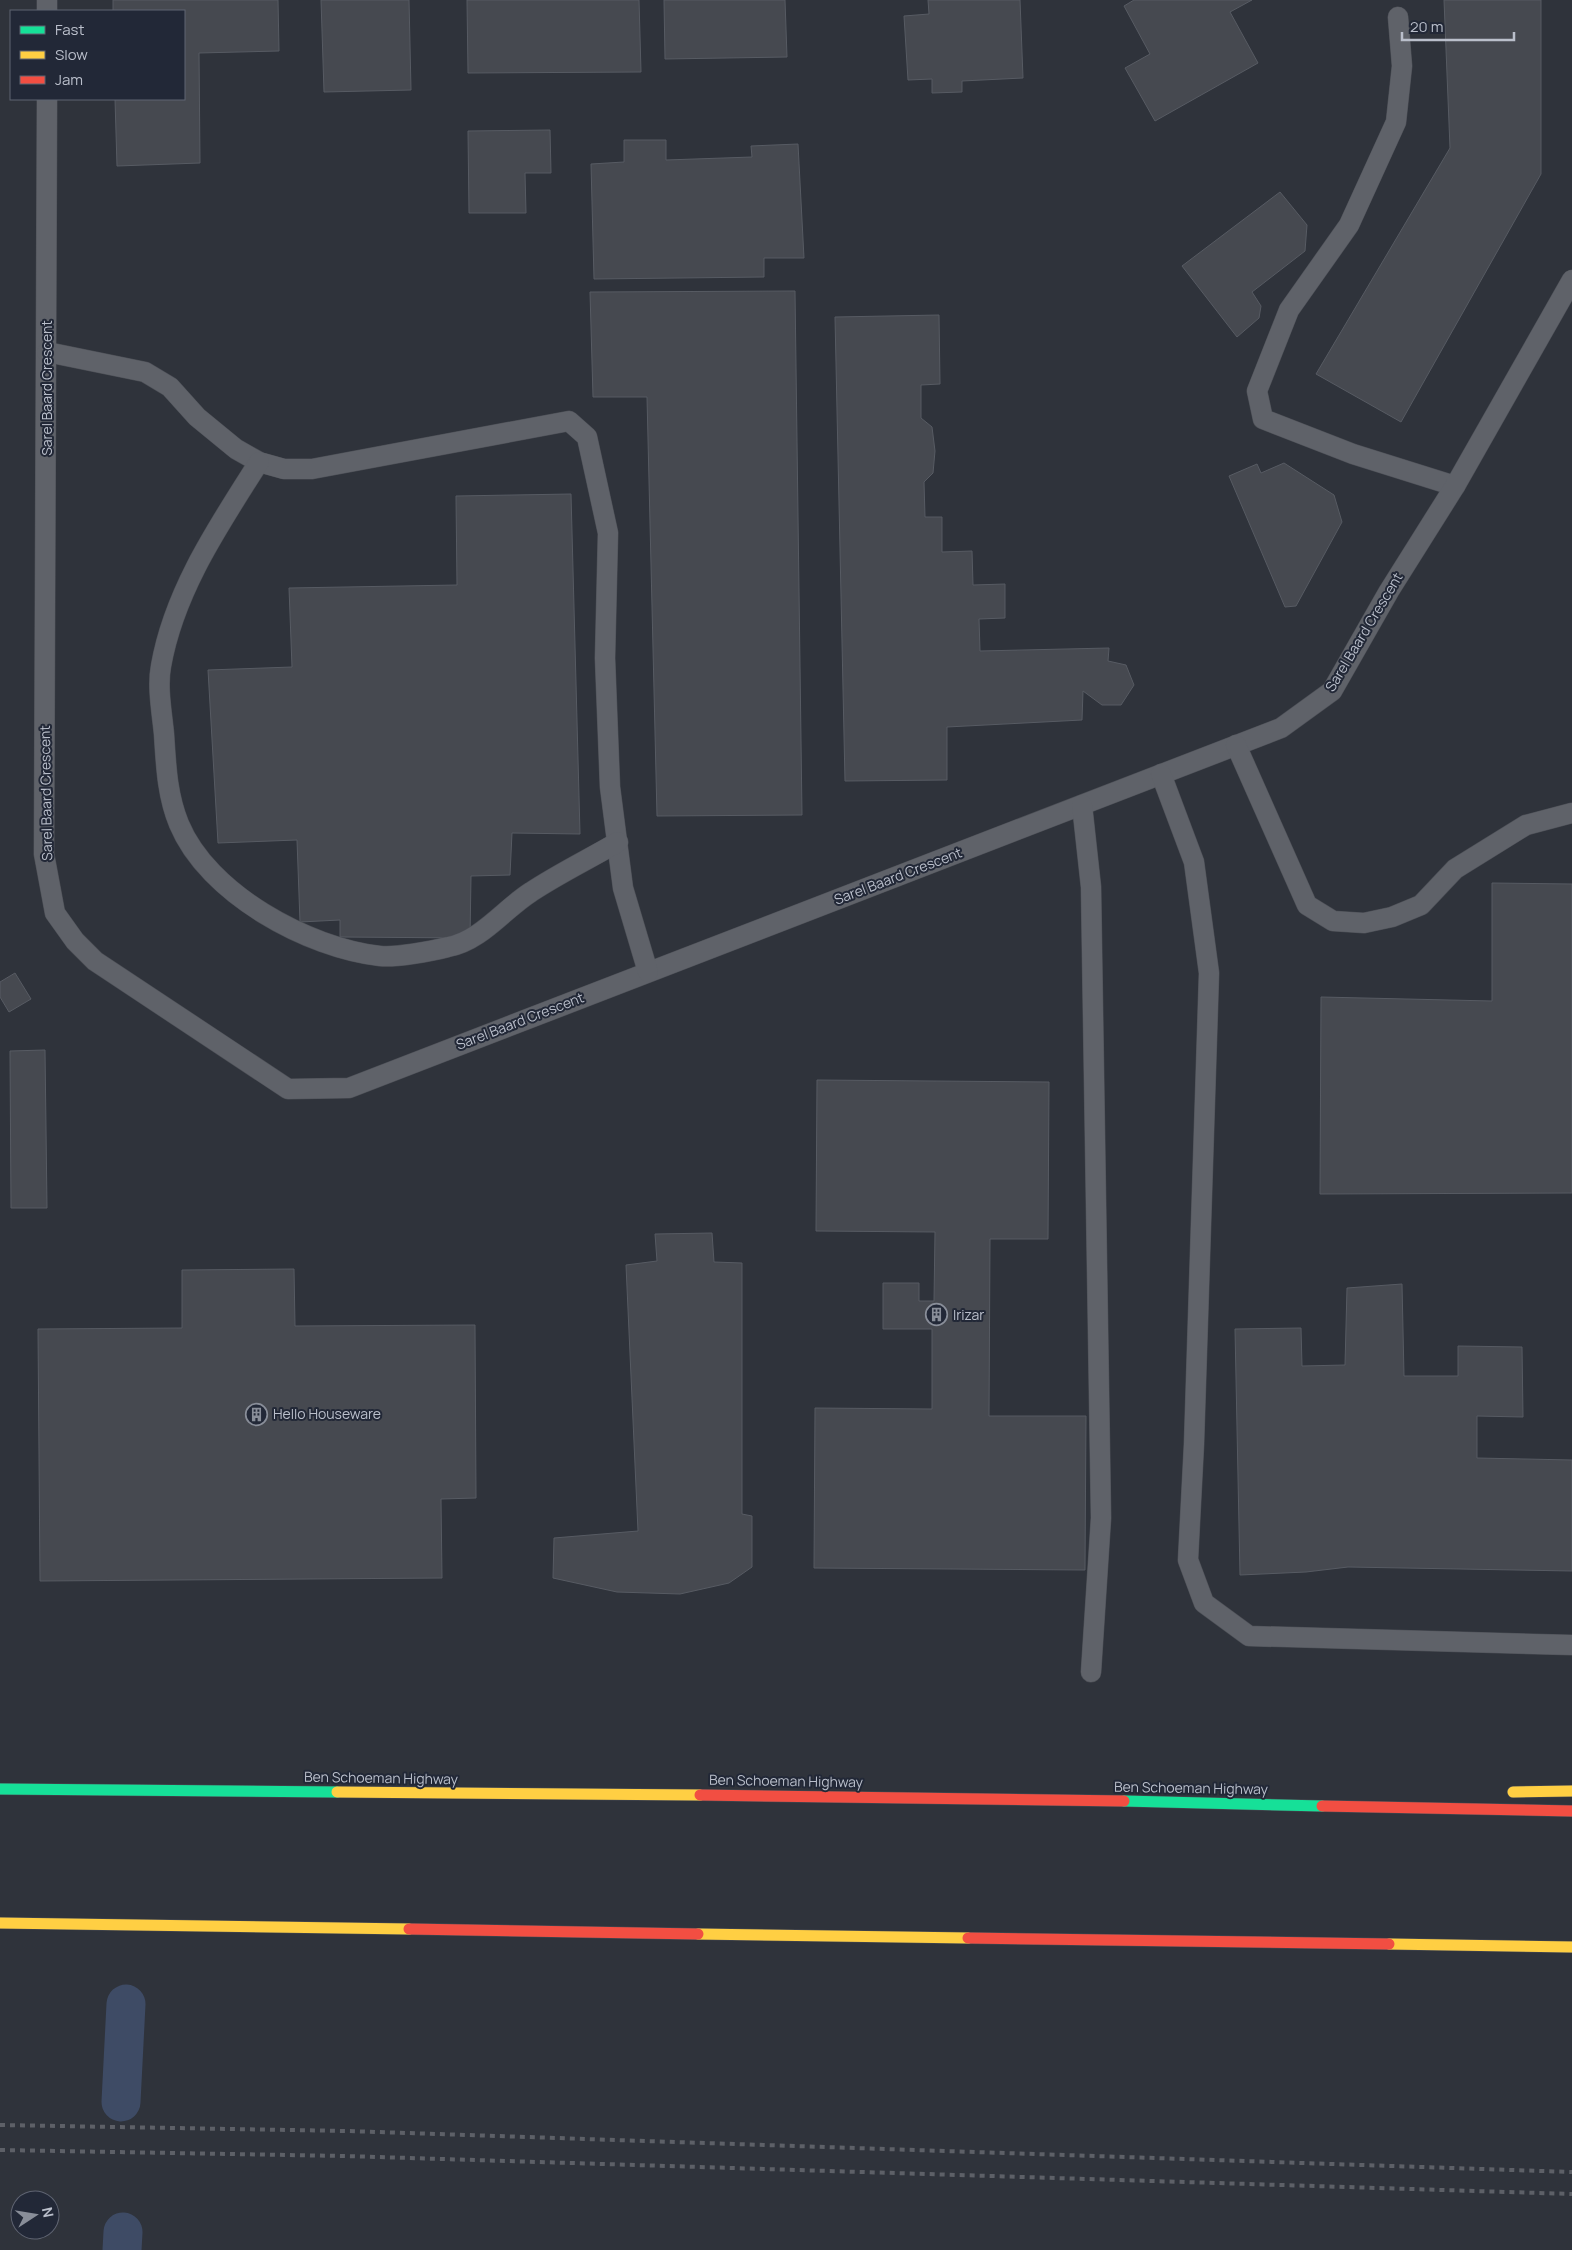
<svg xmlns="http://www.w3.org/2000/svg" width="1572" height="2250" viewBox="0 0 1572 2250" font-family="Manrope,sans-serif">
	<rect width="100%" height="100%" fill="#2f333b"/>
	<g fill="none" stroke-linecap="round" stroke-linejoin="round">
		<g stroke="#3e4b65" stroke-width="39">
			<polyline points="121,2102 126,2004"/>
			<polyline points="122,2250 123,2232"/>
		</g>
	</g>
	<g fill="#464950" stroke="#575b63">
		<polygon points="113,0 278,0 279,51 199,53 200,163 117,166 115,99 184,99 184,11 113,11"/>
		<polygon points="321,0 409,0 411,90 324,92"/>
		<polygon points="467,0 639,0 641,72 468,73"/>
		<polygon points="664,0 785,0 787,57 665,59"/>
		<polygon points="928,0 1020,0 1023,78 962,81 962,92 932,93 932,79 908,80 904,16 929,14"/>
		<polygon points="1134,0 1252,0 1230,12 1258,63 1155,121 1125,68 1150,54 1124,6"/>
		<polygon points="1444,0 1541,0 1541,174 1401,422 1316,374 1450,148"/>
		<polygon points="550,130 551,173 525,173 526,213 469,213 468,131"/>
		<polygon points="624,140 666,140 666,160 752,157 751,146 798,144 804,258 764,258 764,277 594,279 591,164 624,162"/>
		<polygon points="1280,192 1307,225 1305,251 1252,292 1261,306 1259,318 1237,337 1182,266"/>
		<polygon points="795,291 802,815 657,816 647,397 593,397 590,292"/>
		<polygon points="939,315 940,384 921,385 921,418 932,427 935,451 933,473 924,482 925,517 942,517 942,552 972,551 973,585 1005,584 1005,618 979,619 980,651 1109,648 1108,661 1126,665 1134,685 1121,705 1102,705 1083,691 1082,720 947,727 947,780 845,781 835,317"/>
		<polygon points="1284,463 1334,495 1342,522 1296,606 1285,607 1229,476 1257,464 1261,473"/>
		<polygon points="571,494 580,834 512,833 510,875 471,876 470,938 340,937 340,920 300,922 297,840 218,843 208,670 292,667 289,588 457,585 456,496"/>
		<polygon points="1492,883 1572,884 1572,1193 1320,1194 1321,997 1492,1001"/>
		<polygon points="15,973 31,999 9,1012 0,997 0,982"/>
		<polygon points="45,1050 47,1208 11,1208 10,1051"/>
		<polygon points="817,1080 1049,1082 1048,1239 990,1239 989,1416 1086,1416 1085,1570 814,1568 815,1408 932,1409 932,1329 883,1329 883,1283 919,1283 919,1301 934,1301 935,1232 816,1231"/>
		<polygon points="712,1233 714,1262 742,1263 742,1514 752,1516 752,1567 729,1583 680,1594 617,1592 553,1578 554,1538 638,1531 626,1265 657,1261 655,1234"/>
		<polygon points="294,1269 295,1326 475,1325 476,1498 441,1499 442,1578 40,1581 38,1329 182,1328 182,1270"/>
		<polygon points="1402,1284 1404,1376 1458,1376 1458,1346 1522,1347 1523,1417 1477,1416 1477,1458 1572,1460 1572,1571 1348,1567 1306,1572 1240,1575 1235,1329 1301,1328 1302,1366 1345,1365 1347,1288"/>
	</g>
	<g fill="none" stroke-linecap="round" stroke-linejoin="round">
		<defs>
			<g id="lane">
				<polyline points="47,0 47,11"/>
				<polyline points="1398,17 1402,66 1396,122 1349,225 1289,310 1257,391 1263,419 1353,454 1455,486"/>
				<polyline points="47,99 44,854 55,913 75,941 95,961 288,1089 349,1088 1281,728 1332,691 1389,591 1455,486 1572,280"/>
				<polyline points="47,352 145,372 170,387 197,417 236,449 259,462 284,469 312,469 569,421 587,437 608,533 605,658 610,787 623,888 648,972"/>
				<path d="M259 462C219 525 174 591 161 666 157 687 162 713 164 734 166 765 167 795 179 824 208 894 308 948 380 956 395 958 432 951 448 947 481 941 504 909 531 892 558 874 589 859 618 842"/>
				<polyline points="1236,745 1307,905 1333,921 1364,923 1392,917 1421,905 1455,869 1526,825 1572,813"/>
				<polyline points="1161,774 1194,862 1209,973 1194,1444 1188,1560 1204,1603 1249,1636 1572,1645"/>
				<polyline points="1082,805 1091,887 1101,1518 1091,1672"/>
			</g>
			<g id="fast">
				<polyline points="0,1789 337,1792"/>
				<polyline points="1124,1801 1322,1806"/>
			</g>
			<g id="slow">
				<polyline points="337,1792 700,1795"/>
				<polyline points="1513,1792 1572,1791"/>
				<polyline points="0,1923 409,1929"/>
				<polyline points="698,1934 968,1938"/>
				<polyline points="1389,1944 1572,1947"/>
			</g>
			<g id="jam">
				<polyline points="700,1795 1124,1801"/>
				<polyline points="1322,1806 1572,1811"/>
				<polyline points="409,1929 698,1934"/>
				<polyline points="968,1938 1389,1944"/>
			</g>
		</defs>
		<use href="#lane" stroke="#4c4f56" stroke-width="21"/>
		<use href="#fast" stroke="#4c4f57" stroke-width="12"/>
		<use href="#slow" stroke="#4c4f57" stroke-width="12"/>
		<use href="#jam" stroke="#4c4f57" stroke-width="12"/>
		<use href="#lane" stroke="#5f6269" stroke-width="20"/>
		<use href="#fast" stroke="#16e098" stroke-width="11"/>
		<use href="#slow" stroke="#ffcf43" stroke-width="11"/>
		<use href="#jam" stroke="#f24e42" stroke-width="11"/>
		<g stroke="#5d6067" stroke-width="4" stroke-dasharray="5 5" stroke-linecap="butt">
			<polyline points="0,2125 347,2131 1572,2172"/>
			<polyline points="0,2150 345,2156 1572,2194"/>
		</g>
	</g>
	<defs>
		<symbol id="building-ring" viewBox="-11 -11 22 22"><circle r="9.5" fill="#222837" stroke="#898e99" stroke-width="1.5"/><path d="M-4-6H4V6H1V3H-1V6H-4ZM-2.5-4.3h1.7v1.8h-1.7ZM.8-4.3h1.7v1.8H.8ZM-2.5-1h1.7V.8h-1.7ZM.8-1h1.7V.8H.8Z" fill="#898e99"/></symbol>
	</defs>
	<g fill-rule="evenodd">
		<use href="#building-ring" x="924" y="1302" width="25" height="25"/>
		<use href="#building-ring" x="244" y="1402" width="25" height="25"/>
	</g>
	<g text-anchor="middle" stroke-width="4" stroke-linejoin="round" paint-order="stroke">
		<g font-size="14" fill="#babfcb" stroke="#222837">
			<text transform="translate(47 388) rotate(-90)" y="5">Sarel Baard Crescent</text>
			<text transform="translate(1364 632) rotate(-59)" y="5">Sarel Baard Crescent</text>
			<text transform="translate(46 793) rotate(-91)" y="5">Sarel Baard Crescent</text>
			<text transform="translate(898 876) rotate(-21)" y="5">Sarel Baard Crescent</text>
			<text transform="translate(520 1021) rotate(-21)" y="5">Sarel Baard Crescent</text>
			<text transform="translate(381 1778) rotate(1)" y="5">Ben Schoeman Highway</text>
			<text transform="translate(786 1781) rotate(1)" y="5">Ben Schoeman Highway</text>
			<text transform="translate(1191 1788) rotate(1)" y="5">Ben Schoeman Highway</text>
		</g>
		<g font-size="14" fill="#babfcb" stroke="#222837" text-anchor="start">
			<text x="953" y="1320">Irizar</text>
			<text x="273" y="1419">Hello Houseware</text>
		</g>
	</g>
	<rect x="10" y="10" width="175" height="90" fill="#222837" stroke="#5f6472"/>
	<rect x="20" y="26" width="25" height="8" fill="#16e098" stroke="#5f6472"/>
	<text x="55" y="35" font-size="15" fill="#babfcb">Fast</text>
	<rect x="20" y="51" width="25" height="8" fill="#ffcf43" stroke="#5f6472"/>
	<text x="55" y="60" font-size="15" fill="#babfcb">Slow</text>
	<rect x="20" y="76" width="25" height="8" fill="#f24e42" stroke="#5f6472"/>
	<text x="55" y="85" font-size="15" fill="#babfcb">Jam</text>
	<g transform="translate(35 2215) rotate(78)"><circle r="24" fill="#222837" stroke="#5f6472"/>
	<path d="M0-4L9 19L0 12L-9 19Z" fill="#898e99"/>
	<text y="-8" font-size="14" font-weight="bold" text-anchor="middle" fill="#babfcb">N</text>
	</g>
	<path d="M1402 32v8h112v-8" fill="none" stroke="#babfcb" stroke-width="2.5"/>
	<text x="1410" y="32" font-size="15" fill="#babfcb" stroke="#222837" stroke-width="4" paint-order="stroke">20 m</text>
</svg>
